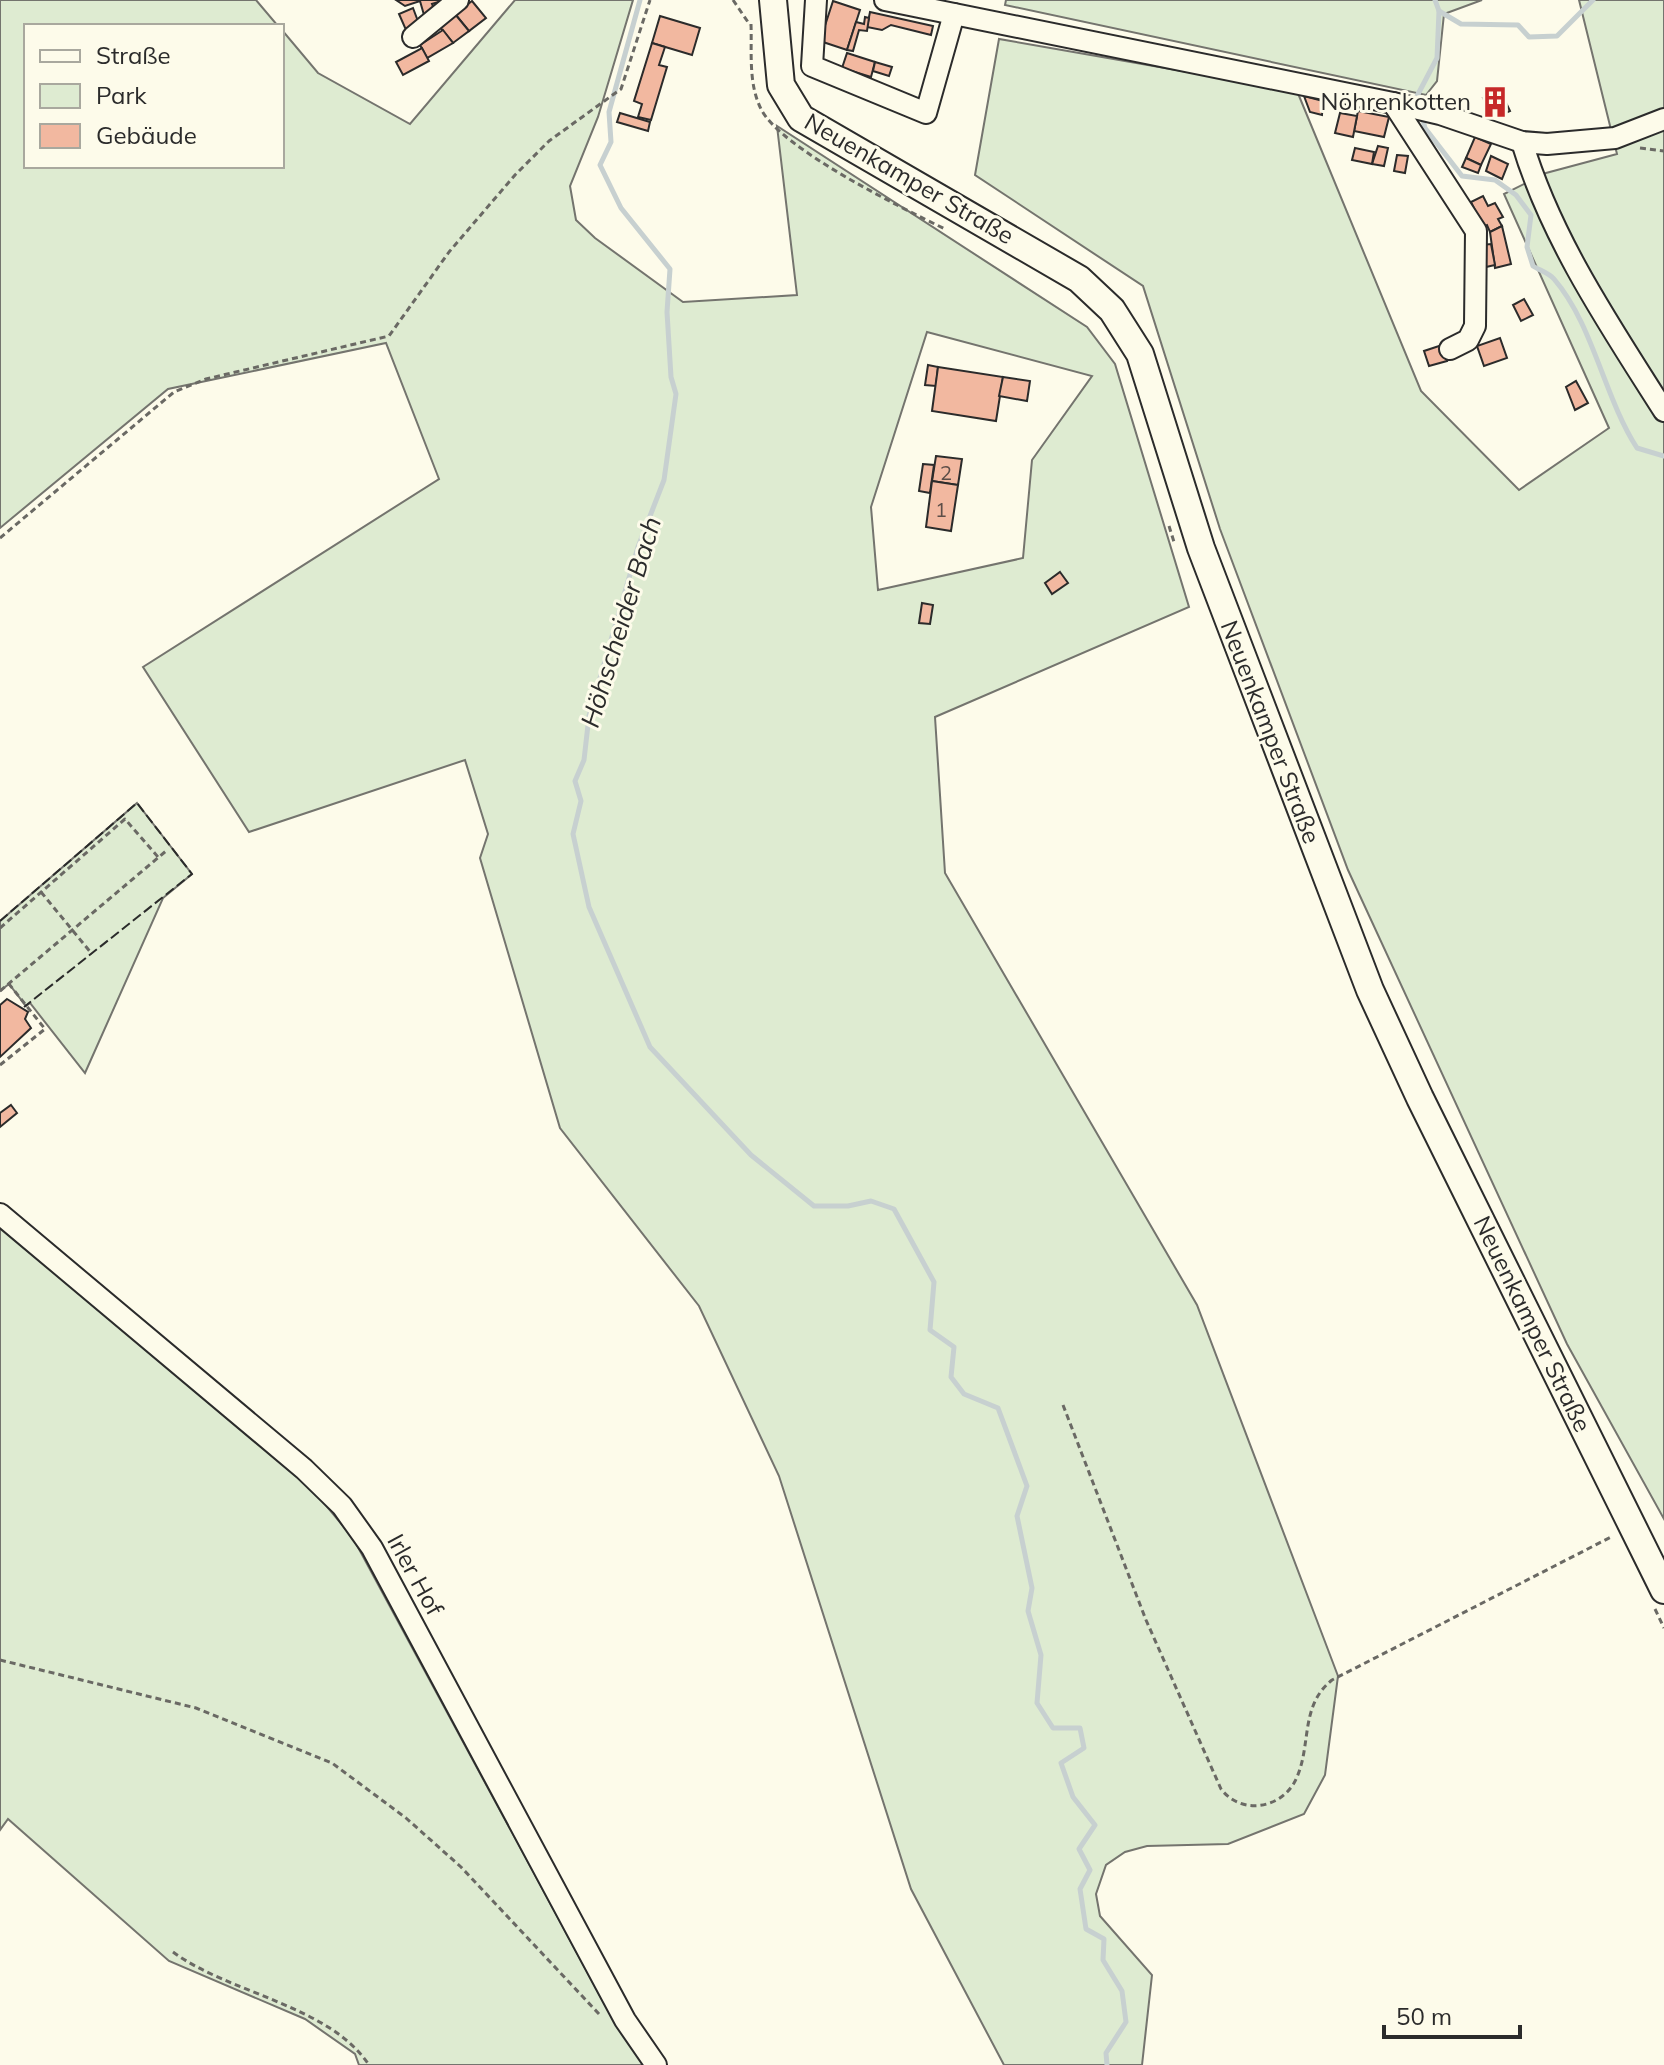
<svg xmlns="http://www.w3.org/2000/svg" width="1664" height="2065" viewBox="0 0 1664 2065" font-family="Mulish,sans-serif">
	<rect width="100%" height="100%" fill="#fdfbea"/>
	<g fill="#deebd1" stroke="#74746e" stroke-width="2" fill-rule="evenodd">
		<path d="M0 0H256L278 26H26V166H282V30L318 73 410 124 515 0H633L598 117 570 186 576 220 595 238 683 302 797 295 777 126 1087 327 1115 364 1189 607 935 717 945 873 1197 1305 1338 1676 1325 1775 1304 1814 1228 1844 1147 1846 1125 1852 1106 1865 1096 1894 1100 1916 1152 1975 1142 2065H1004L911 1889 779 1476 699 1306 560 1128 480 858 488 834 465 760 249 832 143 667 439 479 386 343 168 389 0 528ZM927 332 1092 376 1032 460 1023 558 878 590 871 507Z"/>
		<polygon points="1006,0 1482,0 1444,14 1437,81 1426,95 1005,5"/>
		<polygon points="1579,0 1664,0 1664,1519 1567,1344 1348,870 1220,529 1143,286 975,175 999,39 1297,91 1421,391 1519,490 1609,428 1504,194 1546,173 1617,154"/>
		<polygon points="137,803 192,874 163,898 85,1073 30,1003 26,1006 9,984 0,991 0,921"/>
		<polygon points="0,1222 314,1491 353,1538 605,2005 645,2065 359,2065 355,2054 305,2019 169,1961 8,1819 0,1830"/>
	</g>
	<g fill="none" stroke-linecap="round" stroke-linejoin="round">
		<g stroke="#c7d0d0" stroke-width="5">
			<polyline points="640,0 609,112 611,142 600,165 621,208 670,269 667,312 671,377 676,394 664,480 638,547 589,716 584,760 575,781 581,801 573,834 589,907 650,1047 751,1155 814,1206 848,1206 871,1201 894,1209 934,1282 930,1330 954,1347 951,1377 964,1394 998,1408 1027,1486 1017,1516 1032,1588 1028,1611 1041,1655 1037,1703 1053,1728 1080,1728 1084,1748 1061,1763 1073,1797 1095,1825 1079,1849 1090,1870 1080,1889 1086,1929 1104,1939 1103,1960 1122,1991 1126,2022 1106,2053 1107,2065"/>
			<polyline points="1435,0 1439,11 1461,24 1518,25 1529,37 1557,36 1593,0"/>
			<polyline points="1417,103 1416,98 1437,58 1439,11"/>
			<path d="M1422 116 1425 128 1462 176 1495 180 1516 195 1531 215 1527 247 1533 266C1539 270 1549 273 1554 279 1593 324 1604 397 1637 448L1664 456"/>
		</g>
	</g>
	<g fill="#f2b8a0" stroke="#2b2b2b" stroke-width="2">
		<polygon points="396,0 445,0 432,4 435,11 424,15 420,1 405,6"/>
		<polygon points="472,1 486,18 469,31 455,14"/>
		<polygon points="833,1 860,10 847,50 820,41"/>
		<polygon points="413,8 419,24 406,30 399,14"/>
		<polygon points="870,12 933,26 931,35 891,25 882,30 867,27"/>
		<polygon points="455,14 469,31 453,43 439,26"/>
		<polygon points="660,16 700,28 692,55 652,43"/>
		<polygon points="865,17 869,18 867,31 859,30 853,51 847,50 856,22 864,24"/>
		<polygon points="443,30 453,43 427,58 420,45"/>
		<polygon points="652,43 665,47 659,65 667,67 651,120 638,117 642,104 634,101"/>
		<polygon points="422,48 429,61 403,75 396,62"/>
		<polygon points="847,53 875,62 871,77 842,68"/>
		<polygon points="875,62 892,67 889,76 873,71"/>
		<polygon points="1500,90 1510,111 1492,119 1483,98"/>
		<polygon points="1304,96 1323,101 1322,115 1310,112"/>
		<polygon points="1358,111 1389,117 1384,137 1354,131"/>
		<polygon points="620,113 650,122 648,131 617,122"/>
		<polygon points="1340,113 1357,116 1353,137 1335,133"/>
		<polygon points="1475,137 1491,144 1481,165 1466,158"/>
		<polygon points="1378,146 1388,148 1384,166 1372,164"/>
		<polygon points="1355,148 1374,152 1372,164 1352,160"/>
		<polygon points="1397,155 1408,156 1405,173 1394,171"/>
		<polygon points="1491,156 1508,164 1502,179 1486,171"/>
		<polygon points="1466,158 1481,165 1478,173 1462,167"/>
		<polygon points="1483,196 1488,206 1495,203 1503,217 1498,219 1502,226 1490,232 1487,225 1483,227 1471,202"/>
		<polygon points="1502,226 1511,264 1495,268 1490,232"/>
		<polygon points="1491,244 1495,265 1486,267 1482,245"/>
		<polygon points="1524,299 1533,315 1521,321 1513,305"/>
		<polygon points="1500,338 1507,358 1484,366 1477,346"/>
		<polygon points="1442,345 1447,361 1429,366 1424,351"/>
		<polygon points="928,365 938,367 936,386 925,385"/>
		<polygon points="938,367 1003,377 996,421 932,411"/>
		<polygon points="1003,377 1030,381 1027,401 999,396"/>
		<polygon points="1576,381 1588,403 1575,410 1566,387"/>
		<polygon points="936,456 962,459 958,485 932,481"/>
		<polygon points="923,464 934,465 930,493 919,491"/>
		<polygon points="932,481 958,485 951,531 926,527"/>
		<polygon points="1060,572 1068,583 1052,594 1045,583"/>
		<polygon points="922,603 933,605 930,624 919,623"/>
		<polygon points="7,999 28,1012 25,1019 31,1028 0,1057 0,1005"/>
		<polygon points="11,1105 17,1113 0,1127 0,1113"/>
	</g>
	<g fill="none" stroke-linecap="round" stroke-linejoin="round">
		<defs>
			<g id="minor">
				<polyline points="816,0 812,66 926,113 954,14"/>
				<polyline points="885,0 1393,103 1440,114 1522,142 1547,144 1615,138 1664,119"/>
				<polyline points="413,37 458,0"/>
				<polyline points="1393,103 1476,231 1475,326 1468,340 1450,349"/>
				<path d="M1522 142C1551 239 1610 326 1664 411"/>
				<polyline points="0,1214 304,1469 342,1506 372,1548 625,2020 656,2065"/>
			</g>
			<polyline id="major" points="773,0 781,85 801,118 1079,279 1112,310 1140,354 1201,548 1370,990 1420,1098 1664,1590"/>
		</defs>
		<use href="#minor" stroke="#2b2b2b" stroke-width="24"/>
		<use href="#major" stroke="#2b2b2b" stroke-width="30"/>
		<g stroke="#6a6964" stroke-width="3" stroke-dasharray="6 4" stroke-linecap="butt">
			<polyline points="733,0 750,25"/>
			<path d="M751 24C752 52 748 83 761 109 781 149 902 208 945 229"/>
			<polyline points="1640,148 1664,151"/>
			<polyline points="1169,526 1174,542"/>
			<polyline points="0,538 174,392 206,379 389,336 449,252 515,175 549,141 621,89 650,0"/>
			<polyline points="41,892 92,954"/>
			<polyline points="0,928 125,819 158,857"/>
			<polyline points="0,991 166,851"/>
			<polyline points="0,1065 45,1029 9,984"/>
			<path d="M1063 1405 1146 1620 1221 1789C1240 1814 1278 1810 1294 1783 1313 1749 1298 1707 1332 1680L1613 1536"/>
			<polyline points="1655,1609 1664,1628"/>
			<polyline points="0,1660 196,1708 332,1763 406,1818 461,1867 599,2014"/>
			<path d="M173 1952C230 1994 329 2005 369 2065"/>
		</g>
		<use href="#minor" stroke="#fdfbea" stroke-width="20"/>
		<use href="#major" stroke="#fdfbea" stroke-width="26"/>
		<polyline stroke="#2b2b2b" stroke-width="2" stroke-dasharray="10 4" stroke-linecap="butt" points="0,921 137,803 192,874 24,1007"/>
	</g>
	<defs>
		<symbol id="building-bare" viewBox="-9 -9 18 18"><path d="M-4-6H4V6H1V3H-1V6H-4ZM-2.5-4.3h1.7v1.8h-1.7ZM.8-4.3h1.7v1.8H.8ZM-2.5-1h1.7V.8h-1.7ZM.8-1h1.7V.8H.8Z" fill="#c62828" stroke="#fdfbea" stroke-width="2.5" paint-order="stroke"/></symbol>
	</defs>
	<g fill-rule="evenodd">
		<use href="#building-bare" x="1473" y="80" width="44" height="44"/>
	</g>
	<g text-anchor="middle" stroke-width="6" stroke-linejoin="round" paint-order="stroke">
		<g font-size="20" fill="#5d4e48">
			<text x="946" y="480">2</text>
			<text x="941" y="517">1</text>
		</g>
		<g font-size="24" fill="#2b2b2b" stroke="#fdfbea" text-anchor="end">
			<text x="1471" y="110">Nöhrenkotten</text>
		</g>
		<g font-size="24" fill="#2b2b2b" stroke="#fdfbea">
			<text transform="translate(909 179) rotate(30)" y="8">Neuenkamper Straße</text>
			<text transform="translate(1270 732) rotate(69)" y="8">Neuenkamper Straße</text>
			<text transform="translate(1532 1324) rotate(64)" y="8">Neuenkamper Straße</text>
			<text transform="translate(415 1575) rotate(61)" y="8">Irler Hof</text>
		</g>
		<g font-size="26" font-style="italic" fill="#2b2b2b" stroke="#fdfbea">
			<text transform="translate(621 622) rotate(-73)" y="9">Höhscheider Bach</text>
		</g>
	</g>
	<rect x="24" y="24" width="260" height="144" fill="#fdfbea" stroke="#a9a89e" stroke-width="2"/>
	<rect x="40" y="50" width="40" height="12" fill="#fdfbea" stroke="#a9a89e" stroke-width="2"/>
	<text x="96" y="64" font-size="24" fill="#2b2b2b">Straße</text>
	<rect x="40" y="84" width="40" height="24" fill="#deebd1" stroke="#a9a89e" stroke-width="2"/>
	<text x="96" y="104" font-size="24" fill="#2b2b2b">Park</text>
	<rect x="40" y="124" width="40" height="24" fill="#f2b8a0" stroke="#a9a89e" stroke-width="2"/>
	<text x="96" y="144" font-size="24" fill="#2b2b2b">Gebäude</text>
	<path d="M1384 2025v12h136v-12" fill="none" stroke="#2b2b2b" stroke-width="4"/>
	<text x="1396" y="2025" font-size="24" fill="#2b2b2b" stroke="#fdfbea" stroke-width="6" paint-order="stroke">50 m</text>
</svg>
